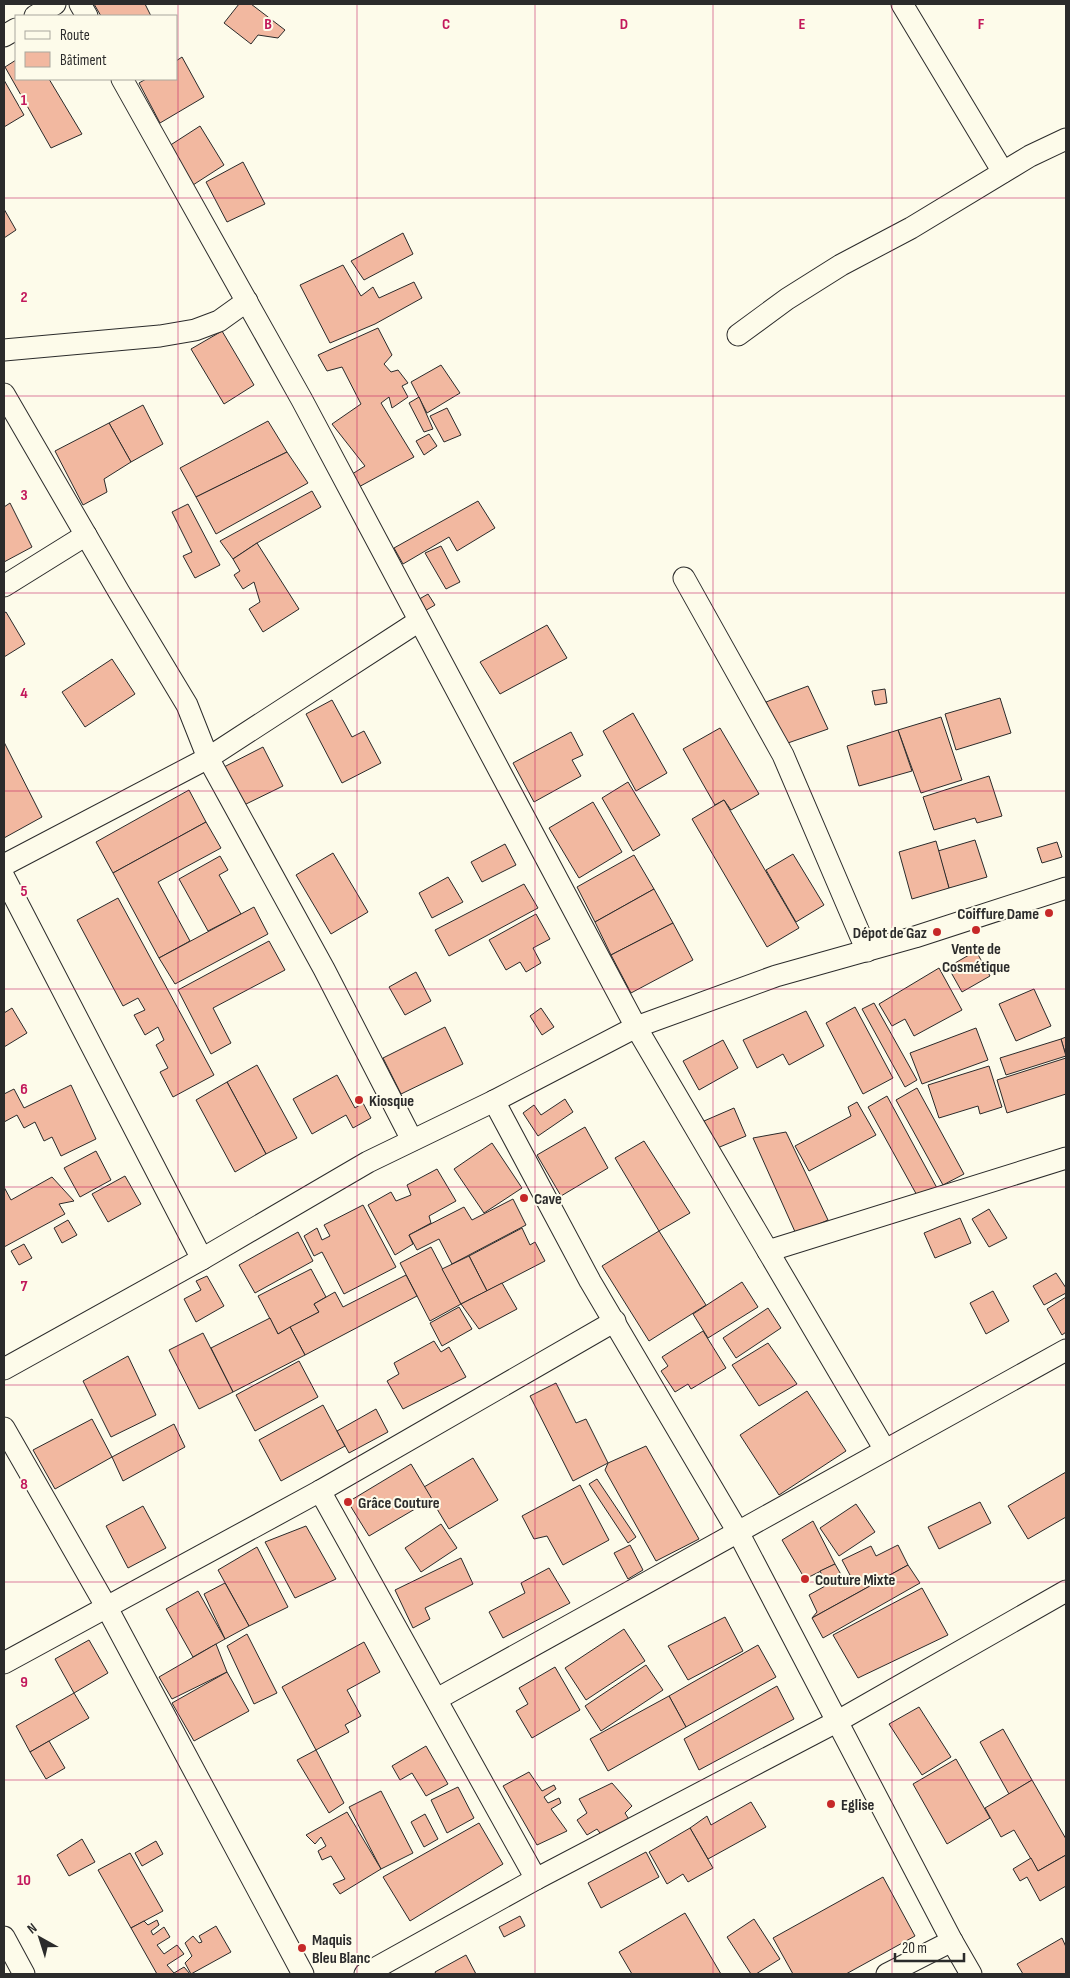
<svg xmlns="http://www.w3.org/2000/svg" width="1070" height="1978" viewBox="0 0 1070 1978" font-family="'Sofia Sans Condensed',sans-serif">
	<rect width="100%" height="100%" fill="#fdfbea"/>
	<g fill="#f2b8a0" stroke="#2b2b2b">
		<polygon points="94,4 145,4 151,16 101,16"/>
		<polygon points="239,4 251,4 285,30 278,38 258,35 251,44 224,23"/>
		<polygon points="182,57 204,97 160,123 139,83 146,79 176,79 176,61"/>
		<polygon points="16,60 16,79 49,79 82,134 51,148 5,67"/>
		<polygon points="4,80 24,115 4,127"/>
		<polygon points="200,126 224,165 193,185 169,146"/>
		<polygon points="243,162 265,204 227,222 206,182"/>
		<polygon points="4,209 16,230 4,238"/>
		<polygon points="403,233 413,254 364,280 351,261"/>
		<polygon points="343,265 361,296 373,287 379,298 414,282 422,298 375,324 330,343 300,285"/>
		<polygon points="378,328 392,355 384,364 391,372 398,370 408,383 402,386 408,397 392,408 389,397 381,403 414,457 355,489 349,476 365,466 332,424 361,404 342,367 327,371 318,355"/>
		<polygon points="222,331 254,385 224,404 191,349"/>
		<polygon points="441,365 460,393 427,413 411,382"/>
		<polygon points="419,397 433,429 424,432 409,403"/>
		<polygon points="143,405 163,444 131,462 109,423"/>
		<polygon points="447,408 461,435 444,442 430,416"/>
		<polygon points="268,421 287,452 196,497 180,468"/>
		<polygon points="109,423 131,462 104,479 107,492 83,505 55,451"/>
		<polygon points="429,434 437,446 424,455 416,441"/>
		<polygon points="287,452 308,483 216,534 196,497"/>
		<polygon points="312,491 321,507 257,543 233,559 220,541"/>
		<polygon points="478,501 495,528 457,551 449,537 403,564 394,548"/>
		<polygon points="10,503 32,547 4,562 4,507"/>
		<polygon points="188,504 220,565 195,578 183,556 192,552 172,512"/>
		<polygon points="257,543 299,609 263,632 249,609 260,602 254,582 243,589 234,575 240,571 233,559"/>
		<polygon points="441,546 460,582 446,589 425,553"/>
		<polygon points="428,594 435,605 423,612 416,601"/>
		<polygon points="6,612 25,644 4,657 4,613"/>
		<polygon points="547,625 567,658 500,694 480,662"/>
		<polygon points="112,659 135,694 85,727 62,692"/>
		<polygon points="808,686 828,729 785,744 766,702"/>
		<polygon points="885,689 887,703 875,705 872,691"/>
		<polygon points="1000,698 1011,733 956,750 945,714"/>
		<polygon points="332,700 352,737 364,731 381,763 342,783 306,714"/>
		<polygon points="633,713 667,773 636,791 603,731"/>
		<polygon points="941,717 962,780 921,793 898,730"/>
		<polygon points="720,728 759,794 731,810 724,800 715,805 683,749"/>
		<polygon points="898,730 912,771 859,786 847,746"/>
		<polygon points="571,732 583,755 572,760 581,776 534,802 513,763"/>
		<polygon points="4,742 42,817 4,838"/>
		<polygon points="263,747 283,786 242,806 222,768"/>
		<polygon points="989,776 1002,816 977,823 975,818 934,830 923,797"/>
		<polygon points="628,782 660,835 633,851 602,798"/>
		<polygon points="189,790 206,822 113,873 96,842"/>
		<polygon points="724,800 799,928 767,947 692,819"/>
		<polygon points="593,802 622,852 579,878 549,828"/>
		<polygon points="206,822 221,848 158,882 190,941 159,958 113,873"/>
		<polygon points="975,840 987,877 949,888 938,851"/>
		<polygon points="936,841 949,888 912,899 899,852"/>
		<polygon points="1057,842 1062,857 1042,863 1037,848"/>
		<polygon points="505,844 516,865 482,882 471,862"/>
		<polygon points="333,853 368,912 331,934 296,875"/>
		<polygon points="793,854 824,905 796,922 766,870"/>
		<polygon points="634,855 654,889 595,922 577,887"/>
		<polygon points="220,856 228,870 219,875 241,914 208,931 179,879"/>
		<polygon points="448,877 463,902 432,918 419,893"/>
		<polygon points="524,884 538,908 449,956 435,930"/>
		<polygon points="654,889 673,923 611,955 595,922"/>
		<polygon points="118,898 214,1075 173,1097 160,1072 168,1068 156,1045 164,1040 158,1027 145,1035 134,1015 145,1010 138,998 123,1006 77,920"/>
		<polygon points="254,907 268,934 175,984 159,958"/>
		<polygon points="536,914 550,939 533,948 541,963 526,972 520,962 506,970 489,940"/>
		<polygon points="673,923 693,960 631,993 611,955"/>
		<polygon points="269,941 285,970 213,1008 231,1043 211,1054 178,990"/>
		<polygon points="976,951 990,976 962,992 948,967"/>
		<polygon points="939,968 962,1010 914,1036 905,1019 892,1026 879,1004"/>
		<polygon points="416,972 431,1001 405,1015 389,987"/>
		<polygon points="1034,989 1051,1026 1016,1041 999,1004"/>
		<polygon points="874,1003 917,1080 905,1087 862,1009"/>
		<polygon points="855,1007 893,1078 863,1094 826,1023"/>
		<polygon points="12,1008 27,1033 4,1047 4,1013"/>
		<polygon points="541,1008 554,1027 542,1035 530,1016"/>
		<polygon points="806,1011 824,1046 789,1065 783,1054 757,1068 743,1040"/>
		<polygon points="445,1027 463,1064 401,1094 383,1058"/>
		<polygon points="976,1028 988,1060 922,1084 910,1053"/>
		<polygon points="1066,1037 1066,1056 1061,1039"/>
		<polygon points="1061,1039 1066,1056 1006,1075 1000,1058"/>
		<polygon points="723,1040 738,1068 699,1090 683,1061"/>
		<polygon points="1066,1058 1066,1094 1007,1113 997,1080"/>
		<polygon points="257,1065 297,1138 266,1154 227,1082"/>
		<polygon points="989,1066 1002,1107 980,1114 978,1106 939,1118 928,1085"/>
		<polygon points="337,1075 355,1108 363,1103 371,1118 353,1128 346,1115 312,1134 293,1099"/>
		<polygon points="227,1082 266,1154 235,1172 196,1100"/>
		<polygon points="71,1085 96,1139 61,1156 52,1137 44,1141 35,1122 24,1128 17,1115 4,1122 4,1094 14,1089 24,1108"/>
		<polygon points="917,1088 964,1174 943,1185 896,1100"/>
		<polygon points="887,1096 937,1188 919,1199 868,1107"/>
		<polygon points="565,1099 573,1112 538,1136 523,1113 534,1105 541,1115"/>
		<polygon points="857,1102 876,1135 809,1171 795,1146 851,1116 848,1107"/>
		<polygon points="734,1108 746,1136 715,1149 704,1121"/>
		<polygon points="585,1127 608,1168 561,1196 537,1155"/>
		<polygon points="786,1132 828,1220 796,1234 753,1138"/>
		<polygon points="644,1141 690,1213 659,1231 615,1158"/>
		<polygon points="492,1143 522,1188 484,1213 454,1169"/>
		<polygon points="96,1151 111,1180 80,1197 64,1168"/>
		<polygon points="437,1169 456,1201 429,1216 431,1223 409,1235 413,1244 395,1255 368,1205 391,1192 396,1201 411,1195 407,1185"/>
		<polygon points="125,1176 141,1204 108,1222 92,1194"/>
		<polygon points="52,1177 74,1201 59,1204 65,1214 4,1247 4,1187 11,1200"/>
		<polygon points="513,1199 526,1225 452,1264 439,1239 417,1250 409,1235 464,1207 472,1220"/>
		<polygon points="363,1205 396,1267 344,1294 322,1252 314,1256 304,1236 317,1228 322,1240 330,1236 324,1225"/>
		<polygon points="989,1209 1007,1238 989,1247 972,1219"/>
		<polygon points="960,1218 971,1243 935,1258 924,1233"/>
		<polygon points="68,1220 77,1235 62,1243 54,1228"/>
		<polygon points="522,1228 530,1245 535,1242 545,1261 487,1291 469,1256"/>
		<polygon points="659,1231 706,1305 649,1341 602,1266"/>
		<polygon points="298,1232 313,1261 255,1293 239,1265"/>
		<polygon points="24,1244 32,1258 19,1265 11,1251"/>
		<polygon points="431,1247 461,1304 430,1321 400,1263"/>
		<polygon points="469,1256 487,1291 461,1304 442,1269"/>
		<polygon points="311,1269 326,1297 314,1304 319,1312 278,1334 258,1296"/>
		<polygon points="1056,1273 1066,1288 1066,1293 1044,1305 1033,1286"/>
		<polygon points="406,1275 417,1296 305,1355 290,1327 319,1312 314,1304 335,1292 343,1307"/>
		<polygon points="207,1276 224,1306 196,1322 184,1299 201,1290 196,1281"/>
		<polygon points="742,1282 758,1307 708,1338 693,1314"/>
		<polygon points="502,1283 517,1309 479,1329 461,1304"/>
		<polygon points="993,1291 1009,1321 986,1334 970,1303"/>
		<polygon points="1066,1297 1066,1332 1062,1335 1047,1309"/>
		<polygon points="459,1307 472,1329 442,1346 430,1323"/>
		<polygon points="768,1308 781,1328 736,1358 723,1338"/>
		<polygon points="270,1318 278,1334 290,1327 305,1355 233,1392 211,1348"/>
		<polygon points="703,1331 726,1368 691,1389 688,1384 675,1392 661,1371 668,1366 662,1357"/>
		<polygon points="203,1333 233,1392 199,1409 169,1350"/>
		<polygon points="434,1341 441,1352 449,1347 466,1377 403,1409 387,1381 399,1374 394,1363"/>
		<polygon points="768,1343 797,1384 759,1406 732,1365"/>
		<polygon points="128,1356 156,1415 111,1437 83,1381"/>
		<polygon points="299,1361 318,1397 255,1431 236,1395"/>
		<polygon points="556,1383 576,1423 586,1419 608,1463 573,1481 530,1396"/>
		<polygon points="807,1391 846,1451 779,1495 740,1435"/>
		<polygon points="323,1405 345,1446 281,1481 259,1440"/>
		<polygon points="376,1409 388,1432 349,1453 337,1431"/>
		<polygon points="92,1419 112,1457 55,1489 33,1450"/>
		<polygon points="174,1424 185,1447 123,1481 112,1457"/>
		<polygon points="646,1446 699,1539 656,1561 605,1470 608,1463"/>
		<polygon points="473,1458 498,1500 449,1529 424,1487"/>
		<polygon points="411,1464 432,1499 369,1536 348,1502"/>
		<polygon points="1066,1472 1066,1517 1028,1539 1008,1506"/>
		<polygon points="597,1479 636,1537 628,1543 589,1484"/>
		<polygon points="580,1485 609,1540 563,1565 547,1536 534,1539 522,1516"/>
		<polygon points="980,1502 991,1523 939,1549 928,1527"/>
		<polygon points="856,1504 875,1532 839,1556 820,1528"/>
		<polygon points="143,1506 166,1548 128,1568 106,1526"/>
		<polygon points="813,1521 835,1564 805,1579 782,1540"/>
		<polygon points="441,1524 457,1548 421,1572 405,1548"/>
		<polygon points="306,1526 336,1579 295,1598 265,1542"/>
		<polygon points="630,1545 643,1570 628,1579 614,1553"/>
		<polygon points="898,1545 908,1565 812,1618 817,1612 809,1595 827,1585 820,1571 835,1564 843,1578 850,1575 842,1560 871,1546 876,1556"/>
		<polygon points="257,1547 288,1607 249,1626 218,1570"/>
		<polygon points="461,1558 473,1584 425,1608 430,1619 413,1628 395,1590"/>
		<polygon points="908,1565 920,1583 823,1638 812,1618"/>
		<polygon points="549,1568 570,1603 503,1638 489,1612 525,1593 521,1583"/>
		<polygon points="225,1583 249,1626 225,1639 204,1594"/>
		<polygon points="922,1588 948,1635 858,1678 833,1635"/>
		<polygon points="198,1591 225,1639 193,1657 166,1609"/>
		<polygon points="725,1617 743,1651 688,1680 668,1646"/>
		<polygon points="624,1629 645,1661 586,1700 565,1668"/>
		<polygon points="247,1634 277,1693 254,1704 227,1646"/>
		<polygon points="89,1640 108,1673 74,1693 55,1659"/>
		<polygon points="364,1642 380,1672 347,1690 361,1716 345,1725 349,1732 316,1750 282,1687"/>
		<polygon points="216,1644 227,1672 172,1699 159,1677"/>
		<polygon points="758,1645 776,1677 686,1727 669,1696"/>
		<polygon points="646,1665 663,1690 601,1731 585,1706"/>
		<polygon points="555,1667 580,1710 532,1738 516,1711 528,1704 519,1688"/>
		<polygon points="227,1672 249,1711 194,1741 172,1703"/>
		<polygon points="777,1686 794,1719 699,1770 684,1739"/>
		<polygon points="74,1693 89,1718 30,1752 16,1726"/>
		<polygon points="669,1696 686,1727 608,1771 590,1739"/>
		<polygon points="919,1707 951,1757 922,1775 889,1724"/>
		<polygon points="1003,1729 1032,1780 1009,1794 980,1742"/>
		<polygon points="49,1741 65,1768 46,1779 30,1752"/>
		<polygon points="426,1746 448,1784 426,1796 412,1773 400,1780 392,1766"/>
		<polygon points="316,1750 344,1803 329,1813 297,1760"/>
		<polygon points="956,1759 990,1818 947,1844 913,1784"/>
		<polygon points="529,1772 542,1791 554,1785 556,1789 544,1797 548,1803 559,1798 561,1803 551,1809 567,1831 537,1845 503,1786"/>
		<polygon points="1032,1780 1066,1839 1066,1855 1038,1871 1014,1830 1001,1837 985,1808"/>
		<polygon points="612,1783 632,1806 625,1813 630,1821 602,1836 597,1829 587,1835 577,1820 587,1813 579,1799"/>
		<polygon points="458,1787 474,1818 447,1833 431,1800"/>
		<polygon points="381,1791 413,1853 381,1869 349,1807"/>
		<polygon points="751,1802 766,1827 708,1859 690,1828 707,1816 711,1825"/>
		<polygon points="347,1812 381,1869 340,1894 333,1884 345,1879 331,1856 322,1860 318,1851 326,1846 321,1837 315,1844 306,1835"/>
		<polygon points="425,1814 438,1839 424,1847 411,1822"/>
		<polygon points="479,1823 503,1864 410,1921 383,1877"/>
		<polygon points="690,1828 713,1868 688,1882 683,1874 667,1884 649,1852"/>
		<polygon points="82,1839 95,1862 69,1876 57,1855"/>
		<polygon points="156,1841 163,1854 142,1866 135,1853"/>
		<polygon points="646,1852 659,1877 601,1908 588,1883"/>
		<polygon points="130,1853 163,1911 131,1928 98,1870"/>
		<polygon points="1066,1855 1066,1886 1040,1901 1027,1877 1020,1881 1013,1869 1031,1858 1038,1871"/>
		<polygon points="883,1877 915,1936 846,1974 793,1974 773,1938"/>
		<polygon points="685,1913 721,1974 632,1974 619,1952"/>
		<polygon points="520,1916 525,1926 504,1937 499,1927"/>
		<polygon points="754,1919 780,1959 756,1974 751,1974 727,1937"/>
		<polygon points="157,1920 159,1925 151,1931 153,1935 164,1927 170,1937 157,1945 164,1954 177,1945 184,1954 167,1965 174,1973 184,1967 190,1974 157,1974 131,1928 144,1921 148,1925"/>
		<polygon points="216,1926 231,1952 191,1974 185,1963 192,1956 185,1943 193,1936 199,1943 202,1942 199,1936"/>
		<polygon points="1062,1938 1066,1947 1066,1974 1023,1974 1017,1964"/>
		<polygon points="466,1955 476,1974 436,1974 435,1972"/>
	</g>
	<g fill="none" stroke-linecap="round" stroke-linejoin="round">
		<defs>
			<g id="minor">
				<polyline points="80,4 87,16"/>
				<polyline points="902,4 1003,172"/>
				<polyline points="35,16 55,4"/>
				<polyline points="4,36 16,29"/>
				<polyline points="122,79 302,400 636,1027 885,1450"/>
				<polyline points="738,335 787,299 841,265 911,228 1030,156 1066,139"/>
				<polyline points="4,350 160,336 195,330 219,321 247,301"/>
				<polyline points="4,394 119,592 187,705 208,758 324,969 412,1140"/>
				<polyline points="684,578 783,755 867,951"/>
				<polyline points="4,586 86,535"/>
				<polyline points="4,865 208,758 419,621"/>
				<polyline points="4,877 202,1259"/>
				<polyline points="494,1101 590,1281 738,1532 952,1941 971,1974"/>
				<polyline points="768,1251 1066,1158"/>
				<polyline points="4,1369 202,1259 368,1162 494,1101 636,1027 776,976 915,937 1066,888"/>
				<polyline points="4,1428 106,1606 303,1974"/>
				<polyline points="320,1491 536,1879"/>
				<polyline points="4,1663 320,1491 615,1321"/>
				<polyline points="437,1699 1066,1350"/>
				<polyline points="4,1937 24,1974"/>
				<polyline points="365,1974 536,1879 838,1721 1066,1591"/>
				<polyline points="887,1974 952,1941"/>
			</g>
		</defs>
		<use href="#minor" stroke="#2b2b2b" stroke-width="23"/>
		<use href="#minor" stroke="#fdfbea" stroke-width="21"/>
	</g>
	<path fill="none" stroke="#c2185b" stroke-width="1" stroke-opacity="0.55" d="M178 4V1974M357 4V1974M535 4V1974M713 4V1974M892 4V1974M4 198H1066M4 396H1066M4 593H1066M4 791H1066M4 989H1066M4 1187H1066M4 1385H1066M4 1582H1066M4 1780H1066"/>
	<g fill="#c62828" stroke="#fdfbea" stroke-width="2">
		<circle cx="1049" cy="913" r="5"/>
		<circle cx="976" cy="930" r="5"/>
		<circle cx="937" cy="932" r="5"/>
		<circle cx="359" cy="1100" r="5"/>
		<circle cx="524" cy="1198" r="5"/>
		<circle cx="348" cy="1502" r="5"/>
		<circle cx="805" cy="1579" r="5"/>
		<circle cx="831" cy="1804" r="5"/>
		<circle cx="302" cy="1948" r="5"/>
	</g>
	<g text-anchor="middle" stroke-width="4" stroke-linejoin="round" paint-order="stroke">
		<g font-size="16" font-weight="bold" fill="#2b2b2b" stroke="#fdfbea" text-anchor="start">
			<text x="1039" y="919" text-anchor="end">Coiffure Dame</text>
			<text x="927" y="938" text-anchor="end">Dépot de Gaz</text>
			<text x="976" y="954" text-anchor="middle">Vente de<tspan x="976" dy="18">Cosmétique</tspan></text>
			<text x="369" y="1106">Kiosque</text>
			<text x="534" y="1204">Cave</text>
			<text x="358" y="1508">Grâce Couture</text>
			<text x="815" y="1585">Couture Mixte</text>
			<text x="841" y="1810">Eglise</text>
			<text x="312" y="1945">Maquis<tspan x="312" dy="18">Bleu Blanc</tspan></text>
		</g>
	</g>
	<g font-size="16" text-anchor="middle" font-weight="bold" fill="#c2185b" stroke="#fdfbea" stroke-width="4" stroke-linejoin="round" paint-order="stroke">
		<text x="268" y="29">B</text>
		<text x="446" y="29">C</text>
		<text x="624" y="29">D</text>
		<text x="802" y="29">E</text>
		<text x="981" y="29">F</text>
		<text x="24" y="105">1</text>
		<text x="24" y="302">2</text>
		<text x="24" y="500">3</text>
		<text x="24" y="698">4</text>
		<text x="24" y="896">5</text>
		<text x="24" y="1094">6</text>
		<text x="24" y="1291">7</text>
		<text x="24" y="1489">8</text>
		<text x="24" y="1687">9</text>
		<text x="24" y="1885">10</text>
	</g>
	<rect width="1070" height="1978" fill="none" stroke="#2b2b2b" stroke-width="10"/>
	<rect x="15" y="15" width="162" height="65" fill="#fdfbea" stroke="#a9a89e"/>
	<rect x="25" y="31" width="25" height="8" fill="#fdfbea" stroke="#a9a89e"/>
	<text x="60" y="40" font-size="15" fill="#2b2b2b">Route</text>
	<rect x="25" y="52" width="25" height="15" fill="#f2b8a0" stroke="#a9a89e"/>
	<text x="60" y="65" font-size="15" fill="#2b2b2b">Bâtiment</text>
	<g transform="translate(40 1938) rotate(321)" stroke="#fdfbea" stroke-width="4" paint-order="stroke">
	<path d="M0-4L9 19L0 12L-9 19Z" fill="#2b2b2b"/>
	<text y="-8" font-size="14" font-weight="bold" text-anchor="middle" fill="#2b2b2b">N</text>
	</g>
	<path d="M895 1953v8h69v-8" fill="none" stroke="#2b2b2b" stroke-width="2.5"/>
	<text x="902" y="1953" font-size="15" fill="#2b2b2b" stroke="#fdfbea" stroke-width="4" paint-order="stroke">20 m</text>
</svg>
